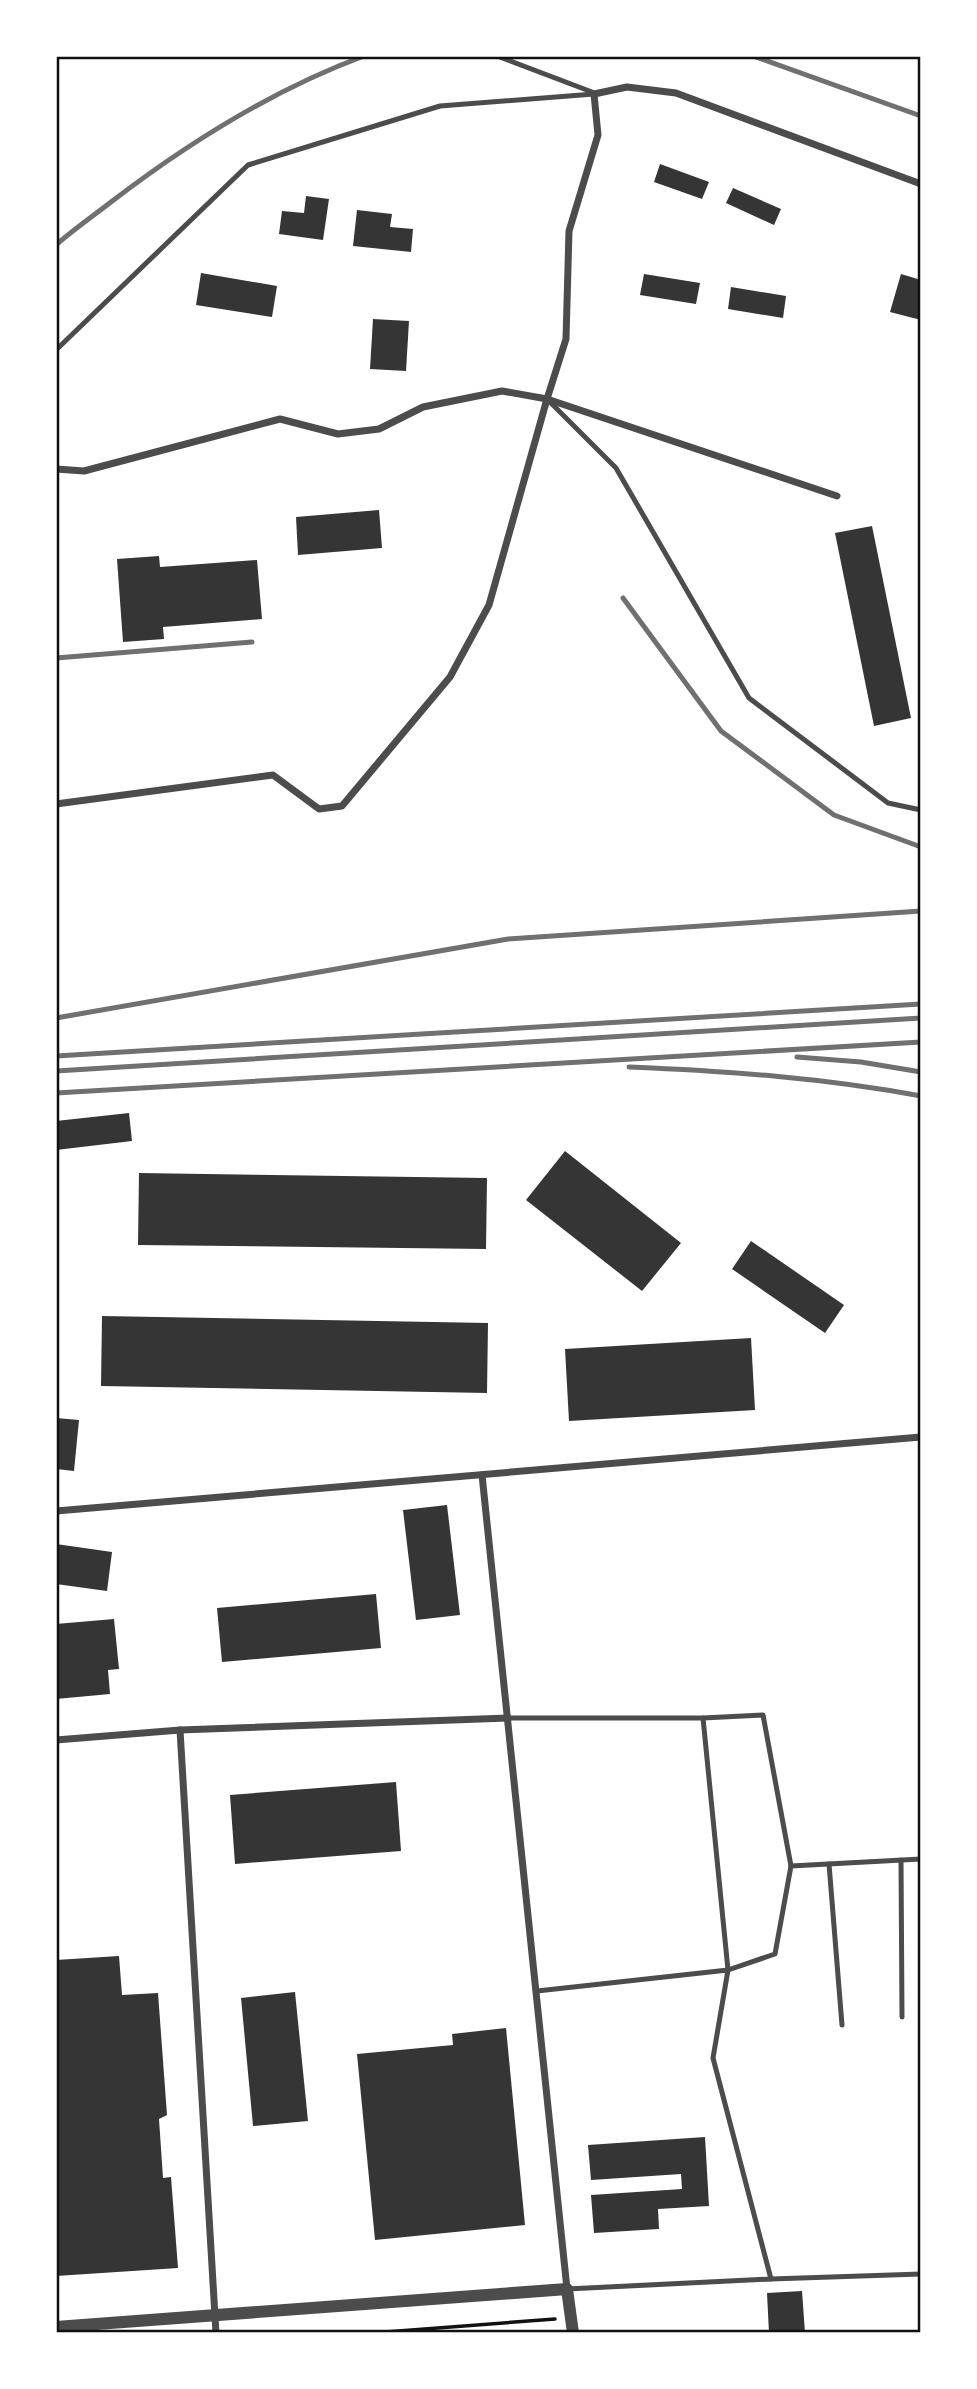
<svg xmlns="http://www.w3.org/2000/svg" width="977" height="2389" viewBox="0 0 977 2389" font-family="'Noto Sans',sans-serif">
	<rect width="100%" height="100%" fill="#fff"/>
	<g fill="#353535">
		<polygon points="660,164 709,182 702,199 654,182"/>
		<polygon points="733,188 781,209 774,225 726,203"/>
		<polygon points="306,196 329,199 323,240 279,234 282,211 304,213"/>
		<polygon points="357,210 392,214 390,227 413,229 411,252 353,246"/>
		<polygon points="201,273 277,286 272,317 196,305"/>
		<polygon points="644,274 700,283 696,304 640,295"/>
		<polygon points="901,274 921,280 921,320 890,312"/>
		<polygon points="731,287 786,296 783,318 728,309"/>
		<polygon points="373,319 409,321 406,371 370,369"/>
		<polygon points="379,510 382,548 298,555 296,517"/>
		<polygon points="872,526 911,718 874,726 835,533"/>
		<polygon points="159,556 160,567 257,560 262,619 163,627 164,639 123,642 117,559"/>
		<polygon points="129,1113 132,1141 56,1150 56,1121"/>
		<polygon points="565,1151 681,1243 642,1291 526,1200"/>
		<polygon points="139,1173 487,1178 486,1249 138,1245"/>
		<polygon points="751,1241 844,1305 825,1333 732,1269"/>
		<polygon points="102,1316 488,1323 487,1393 101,1386"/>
		<polygon points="751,1338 755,1410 569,1421 565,1349"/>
		<polygon points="56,1418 79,1420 74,1471 56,1469"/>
		<polygon points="447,1505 460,1615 416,1620 403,1510"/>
		<polygon points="56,1544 112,1552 107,1591 56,1584"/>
		<polygon points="376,1594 381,1648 222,1662 217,1608"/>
		<polygon points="114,1619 119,1669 108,1670 110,1694 56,1699 56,1624"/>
		<polygon points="396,1782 401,1851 235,1864 230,1795"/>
		<polygon points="119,1956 122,1995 158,1993 167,2115 159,2119 163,2178 171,2177 178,2268 56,2276 56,1960"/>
		<polygon points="295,1992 308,2121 253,2126 241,1998"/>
		<polygon points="506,2028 525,2225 375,2240 357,2054 453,2045 452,2034"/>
		<polygon points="705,2137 709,2206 658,2209 659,2229 594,2233 591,2195 682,2189 681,2174 591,2180 588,2145"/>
		<polygon points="802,2291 805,2333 769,2333 767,2293"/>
	</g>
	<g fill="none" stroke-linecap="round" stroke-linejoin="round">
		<polyline stroke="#111" stroke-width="3.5" points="372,2333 555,2319"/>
		<g stroke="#4c4c4c" stroke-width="5">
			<polyline points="497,56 592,92"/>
			<polyline points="56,350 248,165 440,106 594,94"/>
			<polyline points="550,402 616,468 749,698 888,803 921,810"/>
			<polyline points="508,1718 703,1718 728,1970 775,1954 791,1866 921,1859"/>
			<polyline points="703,1718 763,1715 791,1866"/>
			<polyline points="901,1860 902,2017"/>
			<polyline points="829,1864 842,2025"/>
			<polyline points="537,1991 728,1970 713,2058 771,2279"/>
			<polyline points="567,2289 771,2279 921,2274"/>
		</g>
		<g stroke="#4c4c4c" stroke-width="7">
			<polyline points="56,469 84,471 280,419 338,434 379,429 423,407 502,391 547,399 837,496"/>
			<polyline points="56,804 273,775 319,809 342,806 450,677 489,605 547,399 566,339 569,231 598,135 594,94 627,87 676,93 921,184"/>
			<polyline points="482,1475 567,2289"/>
			<polyline points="56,1511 921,1437"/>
			<polyline points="180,1730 216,2333"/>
			<polyline points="56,1740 180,1730 508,1718"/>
		</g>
		<polyline stroke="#4c4c4c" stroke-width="12" points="56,2327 567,2289 573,2333"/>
		<g stroke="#707070" stroke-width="5">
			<polyline points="753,56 921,116"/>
			<path d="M56 245C73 230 93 216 111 202 188 143 272 90 364 56"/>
			<polyline points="623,598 721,731 834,815 921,847"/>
			<polyline points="56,658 252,642"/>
			<polyline points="56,1018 508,939 921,911"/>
			<polyline points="56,1056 921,1004"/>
			<polyline points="797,1057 861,1062 921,1072"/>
			<path d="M629 1067C727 1071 825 1078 921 1096"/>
			<polyline points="56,1071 921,1018"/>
			<polyline points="56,1093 921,1042"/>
		</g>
	</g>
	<rect width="977" height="2389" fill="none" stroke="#ffffff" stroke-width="116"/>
	<rect x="58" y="58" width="861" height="2273" fill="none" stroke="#111" stroke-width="2.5"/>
</svg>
